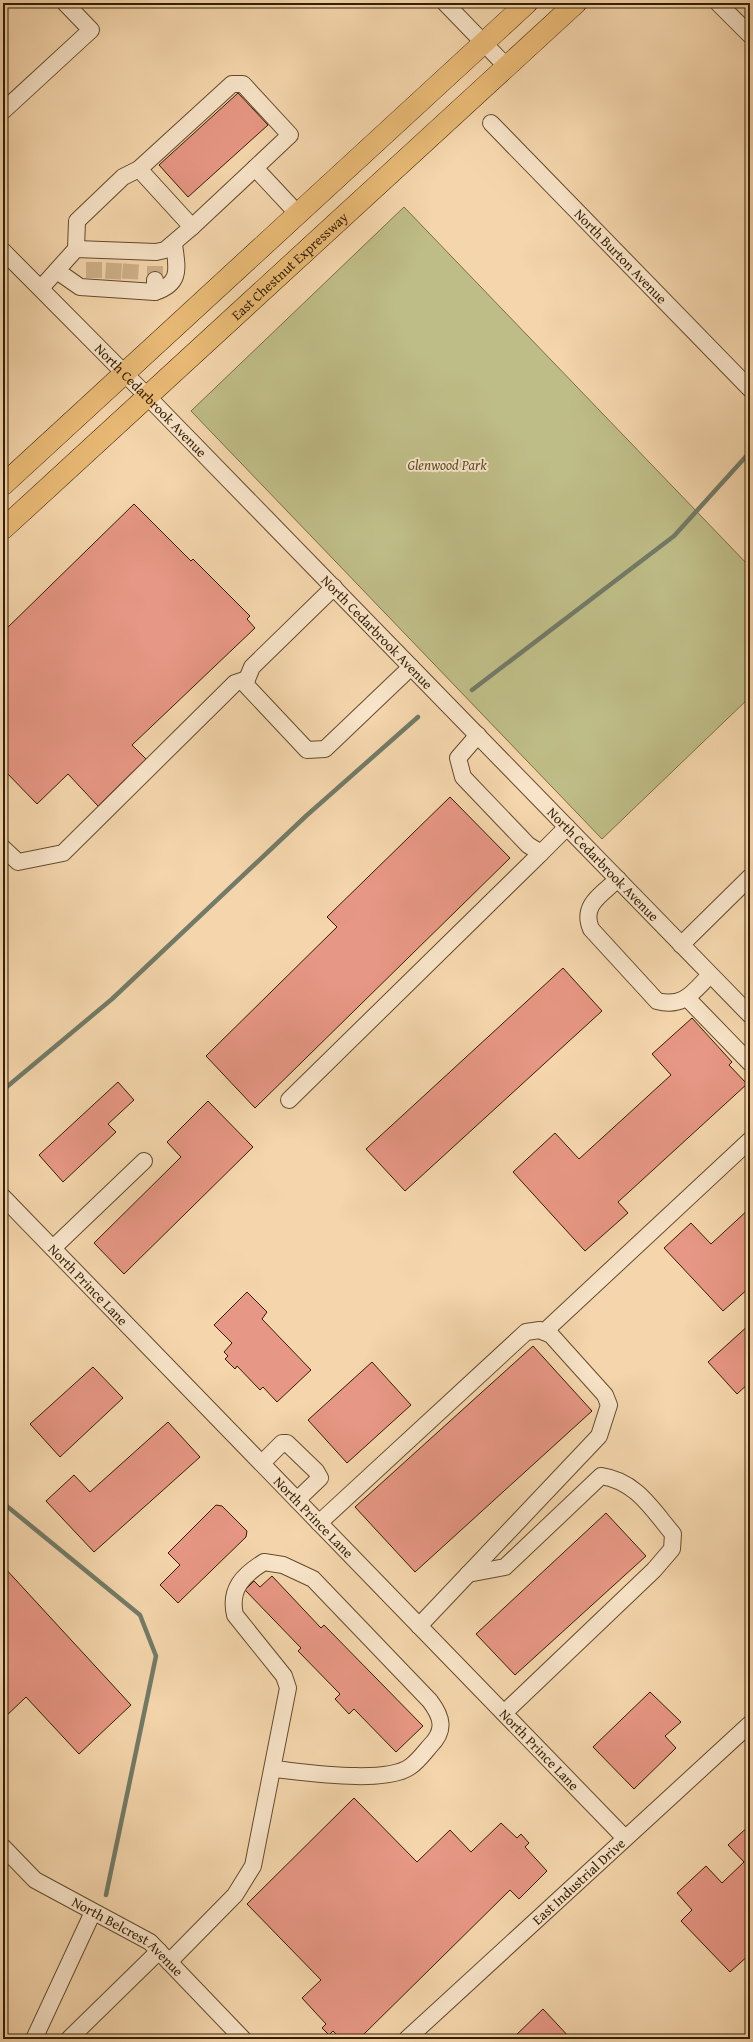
<svg xmlns="http://www.w3.org/2000/svg" width="753" height="2042" viewBox="0 0 753 2042" font-family="'Gentium Book Plus',serif">
	<rect width="100%" height="100%" fill="#f5d6ac"/>
	<filter id="stains"><feTurbulence type="fractalNoise" baseFrequency=".005" numOctaves="4"/><feColorMatrix values="0 0 0 0 .2 0 0 0 0 .09 0 0 0 0 .02 0 0 0 .5 -.17"/></filter>
	<radialGradient id="worn" r=".72"><stop offset=".6" stop-color="#630" stop-opacity="0"/><stop offset="1" stop-color="#630" stop-opacity=".3"/></radialGradient>
	<polygon fill="#bfbd87" stroke="#7a6e44" points="404,207 750,567 750,697 602,839 191,411"/>
	<g fill="none" stroke-linecap="round" stroke-linejoin="round">
		<g stroke="#727b67" stroke-width="4.5">
			<polyline points="472,690 674,536 750,452"/>
			<polyline points="3,1090 112,999 306,816 418,717"/>
			<polyline points="3,1503 140,1615 156,1656 106,1895"/>
		</g>
	</g>
	<g fill="#e79785" stroke="#341e00">
		<polygon points="238,93 268,125 188,197 159,165"/>
		<polygon points="134,504 191,561 193,559 250,616 247,619 255,628 132,745 146,759 98,806 68,774 37,804 3,769 3,632"/>
		<polygon points="450,797 510,858 255,1108 206,1056 337,927 327,917"/>
		<polygon points="563,968 602,1011 405,1191 366,1149"/>
		<polygon points="692,1018 732,1062 729,1065 747,1084 618,1202 628,1213 585,1251 513,1172 555,1133 579,1159 671,1075 652,1054"/>
		<polygon points="118,1082 134,1100 108,1124 116,1132 63,1182 39,1155"/>
		<polygon points="208,1101 253,1147 124,1274 94,1243 181,1157 167,1142"/>
		<polygon points="750,1208 750,1287 723,1311 664,1248 691,1223 711,1244"/>
		<polygon points="247,1292 267,1312 262,1319 311,1370 277,1402 263,1387 260,1390 237,1366 235,1369 225,1359 228,1356 224,1352 232,1343 214,1325"/>
		<polygon points="750,1324 750,1382 737,1394 708,1362"/>
		<polygon points="533,1346 592,1411 415,1572 355,1507"/>
		<polygon points="372,1362 411,1405 347,1463 308,1420"/>
		<polygon points="93,1367 123,1398 60,1457 30,1424"/>
		<polygon points="168,1422 200,1457 94,1552 46,1501 74,1475 90,1492"/>
		<polygon points="216,1505 222,1506 247,1531 246,1537 178,1603 160,1585 180,1565 168,1553"/>
		<polygon points="606,1513 646,1556 515,1675 476,1634"/>
		<polygon points="3,1566 131,1705 79,1754 26,1697 3,1719"/>
		<polygon points="272,1576 321,1628 324,1625 423,1726 396,1752 354,1709 349,1714 335,1699 340,1694 298,1651 301,1648 245,1590 254,1581 260,1587"/>
		<polygon points="650,1692 681,1722 665,1736 676,1748 634,1789 593,1747"/>
		<polygon points="354,1798 417,1862 450,1830 471,1852 501,1823 517,1838 521,1834 529,1843 525,1847 547,1871 519,1899 510,1890 359,2039 341,2039 333,2031 329,2035 322,2028 326,2024 302,1998 321,1980 247,1904"/>
		<polygon points="750,1825 750,1954 730,1972 681,1921 692,1910 677,1893 706,1866 722,1883 744,1862 728,1845"/>
		<polygon points="543,2009 571,2039 512,2039"/>
	</g>
	<g fill="none" stroke-linecap="round" stroke-linejoin="round">
		<g stroke="#ceb18a" stroke-width="16" stroke-dasharray="16 8" stroke-linecap="butt">
			<polyline points="94,278 94,262"/>
			<polyline points="113,279 114,263"/>
			<polyline points="130,279 131,264"/>
			<polyline points="155,280 155,266"/>
		</g>
		<defs>
			<g id="minor">
				<polyline points="445,3 507,67"/>
				<polyline points="718,3 750,35"/>
				<polyline points="3,111 91,30 65,3"/>
				<path id="s1" d="M491 123 750 389"/>
				<polyline points="139,169 192,227 255,168"/>
				<polyline points="76,249 77,221 123,177 139,169 232,84 243,84 290,135 255,168 298,214"/>
				<path id="s2" d="M3 251 147 396 750 1015"/>
				<polyline points="57,271 80,287 155,292 155,280"/>
				<polyline points="41,288 76,249 156,252 165,250 192,227"/>
				<path d="M155 292C182 283 177 268 174 244"/>
				<polyline points="334,587 252,667 245,684 307,750 325,749 411,667"/>
				<polyline points="478,735 458,758 463,777 528,845 541,853 567,827"/>
				<polyline points="3,848 18,862 63,853 235,683 247,679"/>
				<path d="M618 879C601 895 581 905 591 929L657 1001C684 1008 693 992 710 975"/>
				<polyline points="681,945 750,877"/>
				<polyline points="687,998 750,1063"/>
				<polyline points="289,1100 541,853"/>
				<path id="s3" d="M3 1197 625 1838"/>
				<polyline points="53,1248 144,1161"/>
				<polyline points="544,1332 750,1140"/>
				<polyline points="262,1463 282,1443 287,1443 316,1471 320,1478 297,1500"/>
				<polyline points="319,1523 526,1332 540,1330 551,1335 605,1395 609,1405 599,1436 419,1626"/>
				<path d="M468 1574 505 1567 601 1476C636 1481 652 1509 673 1534L672 1549 654 1570 504 1713"/>
				<path id="s4" d="M3 1847 35 1880 150 1942 243 2039"/>
				<path d="M169 1962 235 1895 253 1866 288 1688 284 1676 235 1615C229 1589 243 1575 264 1562L283 1565 313 1579 430 1701C442 1717 446 1730 430 1746 424 1753 418 1761 411 1766 387 1785 304 1772 274 1769"/>
				<polyline points="34,2039 93,1912"/>
				<polyline points="69,2039 159,1951"/>
				<path id="s5" d="M407 2039 750 1724"/>
			</g>
			<g id="major">
				<polyline points="3,485 527,3"/>
				<path id="s6" d="M3 529 576 3"/>
			</g>
		</defs>
		<use href="#minor" stroke="#644c2b" stroke-width="18"/>
		<use href="#major" stroke="#341e00" stroke-width="22"/>
		<use href="#minor" stroke="#f8e4c9" stroke-width="16"/>
		<use href="#major" stroke="#eabb76" stroke-width="21"/>
	</g>
	<g text-anchor="middle" stroke-width="4" stroke-linejoin="round" paint-order="stroke">
		<g font-size="14" fill="#341e00" stroke="#f8e4c9">
			<text dy="5" stroke="none"><textPath href="#s1" startOffset="186">North Burton Avenue</textPath></text>
			<text dy="5" stroke="none"><textPath href="#s6" startOffset="389">East Chestnut Expressway</textPath></text>
			<text dy="5" stroke="none"><textPath href="#s2" startOffset="210">North Cedarbrook Avenue</textPath></text>
			<text dy="5" stroke="none"><textPath href="#s2" startOffset="534">North Cedarbrook Avenue</textPath></text>
			<text dy="5" stroke="none"><textPath href="#s2" startOffset="858">North Cedarbrook Avenue</textPath></text>
			<text dy="5" stroke="none"><textPath href="#s3" startOffset="122">North Prince Lane</textPath></text>
			<text dy="5" stroke="none"><textPath href="#s3" startOffset="446">North Prince Lane</textPath></text>
			<text dy="5" stroke="none"><textPath href="#s3" startOffset="770">North Prince Lane</textPath></text>
			<text dy="5" stroke="none"><textPath href="#s5" startOffset="233">East Industrial Drive</textPath></text>
			<text dy="5" stroke="none"><textPath href="#s4" startOffset="155">North Belcrest Avenue</textPath></text>
		</g>
		<g font-size="14" font-style="italic" fill="#5e4e28" stroke="#f8e4c9">
			<text x="447" y="470">Glenwood Park</text>
		</g>
	</g>
	<rect width="753" height="2042" fill="none" stroke="#f5d6ac" stroke-width="16"/>
	<rect x="4" y="4" width="745" height="2034" fill="none" stroke="#341e00" stroke-width="2"/>
	<rect x="8" y="8" width="737" height="2026" fill="none" stroke="#341e00"/>
	<rect width="100%" height="100%" filter="url(#stains)"/>
	<rect width="100%" height="100%" fill="url(#worn)"/>
</svg>
